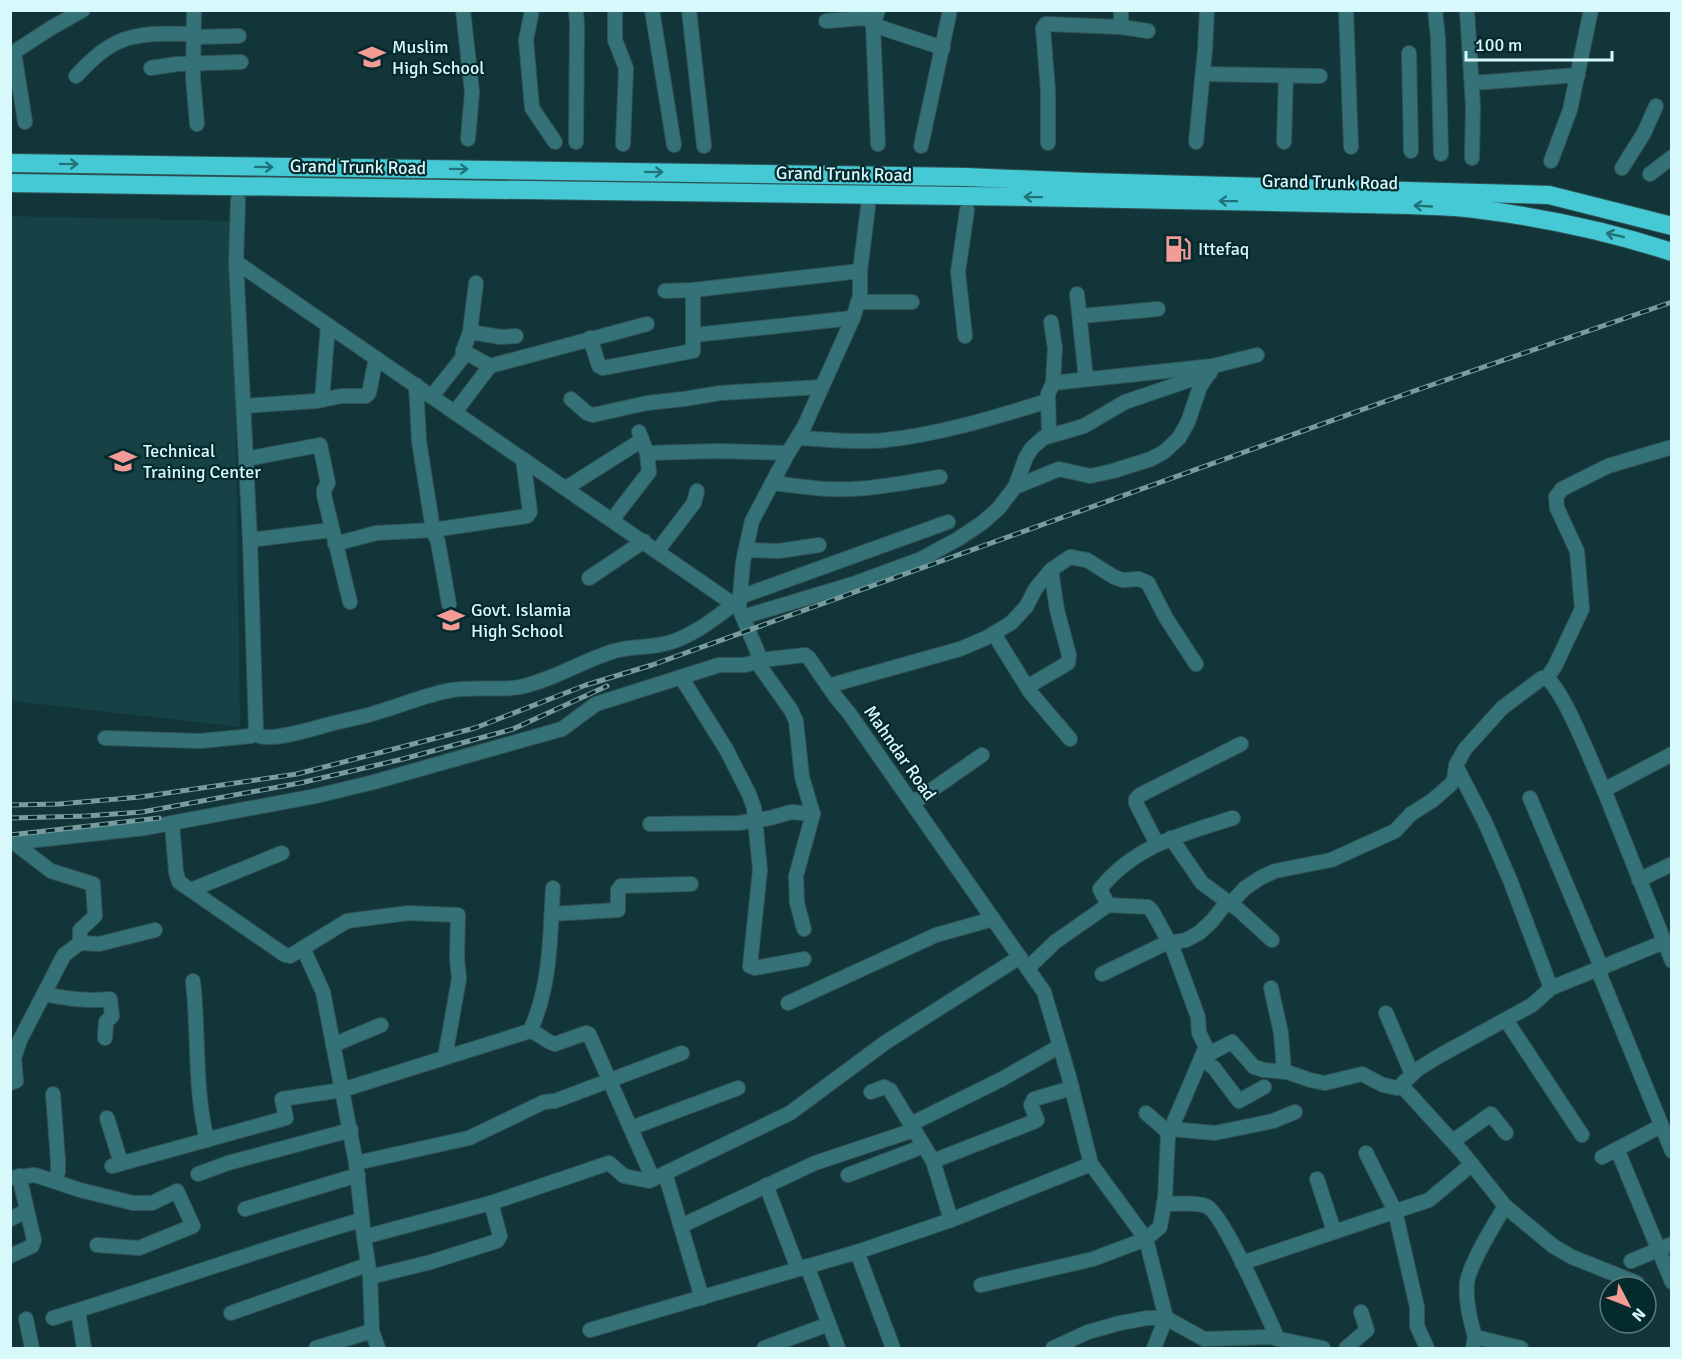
<svg xmlns="http://www.w3.org/2000/svg" width="1682" height="1359" viewBox="0 0 1682 1359" font-family="Signika,sans-serif">
	<rect width="100%" height="100%" fill="#113538"/>
	<polygon fill="#164145" points="11,216 233,221 240,727 11,701"/>
	<g fill="none" stroke-linecap="round" stroke-linejoin="round">
		<defs>
			<g id="minor">
				<polyline points="194,10 193,78 197,124"/>
				<polyline points="463,10 472,92 468,139"/>
				<polyline points="532,10 526,40 532,108 555,142"/>
				<polyline points="576,10 577,24 576,142"/>
				<polyline points="615,10 615,40 626,68 623,144"/>
				<polyline points="652,10 674,145"/>
				<polyline points="689,10 704,146"/>
				<polyline points="878,10 873,25 943,48"/>
				<polyline points="1121,10 1121,27"/>
				<polyline points="1346,10 1351,147"/>
				<polyline points="1435,10 1438,38 1441,154"/>
				<polyline points="1467,10 1473,106 1472,158"/>
				<polyline points="826,21 864,18 869,20 873,25 878,144"/>
				<polyline points="194,37 239,36"/>
				<polyline points="1409,53 1411,151"/>
				<polyline points="151,68 177,64 241,62"/>
				<polyline points="1203,74 1320,76"/>
				<path d="M76 76C92 59 109 42 133 37 152 32 174 34 194 34"/>
				<polyline points="1472,83 1578,75"/>
				<polyline points="25,122 14,52 51,28 83,10"/>
				<polyline points="1196,142 1205,50 1207,10"/>
				<polyline points="1284,142 1286,76"/>
				<polyline points="1048,143 1048,91 1043,28 1046,24 1121,27 1148,31"/>
				<polyline points="921,146 950,10"/>
				<polyline points="1551,161 1570,110 1591,10"/>
				<polyline points="1622,168 1644,133 1656,106"/>
				<polyline points="1650,174 1672,157"/>
				<polyline points="236,262 739,608"/>
				<polyline points="665,291 693,290 860,271"/>
				<polyline points="1077,294 1086,379"/>
				<polyline points="858,302 912,302"/>
				<polyline points="1080,316 1158,309"/>
				<polyline points="470,332 501,337 516,336"/>
				<polyline points="694,335 853,318"/>
				<polyline points="965,336 958,272 967,210"/>
				<polyline points="590,338 599,366 603,368 693,351 693,290"/>
				<polyline points="463,351 490,366"/>
				<polyline points="1053,383 1213,366"/>
				<polyline points="416,385 419,441 433,530 438,542 449,604"/>
				<polyline points="432,396 463,357 463,351 470,332 476,283"/>
				<polyline points="571,399 587,413 593,415 647,403 684,399 720,393 821,387"/>
				<polyline points="322,400 328,325"/>
				<polyline points="244,406 317,401 341,396 366,396 369,393 376,358"/>
				<polyline points="455,412 490,366 647,324"/>
				<polyline points="1049,435 1048,394 1053,383 1055,348 1051,322"/>
				<path d="M797 438C826 439 858 443 886 440 942 434 995 417 1048 401"/>
				<polyline points="647,453 717,451 788,453"/>
				<polyline points="246,459 320,445 328,483 324,490 324,495 350,602"/>
				<path d="M772 483C791 485 810 488 828 489 865 491 903 483 940 477"/>
				<polyline points="1015,487 1026,457 1032,448 1043,438 1084,426 1125,402 1210,373"/>
				<polyline points="566,488 642,440"/>
				<polyline points="612,520 649,472 647,453 639,432"/>
				<polyline points="250,540 331,530"/>
				<polyline points="335,544 376,533 433,530 527,516 530,512 523,459"/>
				<polyline points="658,550 694,503 697,491"/>
				<polyline points="746,550 779,551 819,545"/>
				<polyline points="589,578 644,541"/>
				<polyline points="740,597 948,522"/>
				<polyline points="743,617 853,584 921,559 958,539 982,523 998,509 1015,487 1042,476 1059,469 1090,476 1113,471 1151,459 1164,452 1179,438 1188,422 1200,387 1213,366 1257,355"/>
				<polyline points="994,634 1030,692 1070,739"/>
				<polyline points="761,660 739,608 743,562 752,521 788,453 804,427 853,318 860,296 860,271 868,207"/>
				<polyline points="756,661 791,710 796,721 802,777 813,814 796,876 797,903 804,929"/>
				<polyline points="681,677 726,749 749,794 754,808 760,870 750,966 755,968 804,959"/>
				<polyline points="1547,678 1555,666 1582,609 1577,551 1557,508 1556,497 1562,489 1608,466 1672,447"/>
				<polyline points="828,686 960,649 986,638 1011,623 1026,607 1036,588 1051,570 1070,557 1087,560 1114,577 1123,580 1139,579 1148,583 1166,618 1196,664"/>
				<polyline points="1027,687 1068,663 1069,655 1057,610 1051,570"/>
				<path d="M255 734C269 744 317 727 334 723 349 719 364 717 378 712 403 705 427 694 452 690 475 686 498 691 520 687 553 680 582 661 614 651 632 646 650 648 668 643 693 636 714 619 734 604"/>
				<polyline points="105,738 200,741 251,736 256,731 250,540 236,262 238,200"/>
				<polyline points="1672,754 1604,790 1672,961"/>
				<polyline points="1456,766 1485,822 1510,880 1551,988"/>
				<polyline points="1530,798 1602,969"/>
				<polyline points="913,803 982,755"/>
				<polyline points="172,823 176,872 179,882 285,955 290,956 303,948 323,992 356,1163 364,1237"/>
				<polyline points="650,824 739,823 770,818 791,812 813,814"/>
				<polyline points="1171,838 1202,883 1239,910 1272,940"/>
				<polyline points="13,842 51,871 93,884 95,916 80,930 80,943"/>
				<polyline points="10,843 145,828 316,796 374,782 562,729 596,704 719,665 745,665 761,660 805,655 809,658 835,696 849,713 1044,992 1069,1077 1091,1164 1146,1239 1166,1318 1154,1348"/>
				<polyline points="1157,844 1136,803 1136,799 1140,795 1241,744"/>
				<polyline points="1639,880 1672,864"/>
				<polyline points="191,890 282,853"/>
				<path d="M1230 904 1245 888 1260 878 1275 871 1331 860 1395 831 1411 814 1433 800 1450 785 1454 780 1456 765 1465 749 1502 708 1542 678H1547C1566 695 1592 764 1604 790"/>
				<path d="M1108 905 1100 889C1134 846 1182 834 1233 818"/>
				<polyline points="551,914 618,910 618,890 621,886 691,884"/>
				<polyline points="303,948 347,921 408,913 458,915 457,958 459,979 445,1057"/>
				<polyline points="1598,970 1672,1151"/>
				<polyline points="1102,974 1164,944 1186,940 1199,933 1212,921 1227,902"/>
				<path d="M193 981C199 1034 194 1088 207 1140"/>
				<polyline points="1271,988 1281,1033 1284,1072"/>
				<path d="M44 994C66 998 86 1002 110 999L112 1016 106 1022 105 1038"/>
				<polyline points="788,1003 936,935 993,919"/>
				<polyline points="1386,1013 1412,1074"/>
				<polyline points="1506,1020 1582,1135"/>
				<path d="M530 1031C551 986 550 936 553 888"/>
				<polyline points="333,1045 381,1025"/>
				<polyline points="10,1083 16,1081 14,1058 20,1040 64,955 80,943 99,944 155,930"/>
				<polyline points="1264,1087 1239,1101 1214,1068 1201,1058 1232,1042 1254,1067 1264,1070 1287,1072 1310,1080 1325,1083 1362,1074 1383,1085 1397,1088 1402,1086"/>
				<polyline points="871,1092 884,1087 890,1090 933,1161 951,1220"/>
				<polyline points="53,1094 58,1161 58,1172 54,1181"/>
				<polyline points="1146,1113 1169,1133"/>
				<polyline points="107,1118 121,1163"/>
				<polyline points="911,1124 1002,1079 1060,1046"/>
				<polyline points="631,1128 738,1088"/>
				<polyline points="1171,1129 1215,1133 1273,1121 1295,1112"/>
				<polyline points="1453,1141 1491,1114 1506,1133"/>
				<polyline points="1617,1149 1672,1282"/>
				<polyline points="1366,1153 1395,1211 1417,1307 1417,1326 1427,1348"/>
				<polyline points="1602,1157 1661,1126"/>
				<polyline points="933,1161 1033,1122 1037,1120 1031,1105 1034,1099 1072,1088"/>
				<polyline points="356,1163 469,1138 544,1102 555,1101 682,1053"/>
				<path d="M112 1166 286 1118 282 1099 342 1090 530 1031C539 1033 546 1042 555 1044L586 1033 589 1034 653 1179"/>
				<polyline points="665,1173 702,1298"/>
				<polyline points="198,1174 228,1163 351,1130"/>
				<polyline points="848,1175 924,1146"/>
				<polyline points="10,1178 35,1175 80,1190 133,1203 152,1203 177,1191 193,1226 139,1248 97,1245"/>
				<polyline points="1317,1179 1334,1231"/>
				<polyline points="766,1185 798,1269"/>
				<path d="M1164 1204C1177 1204 1195 1202 1206 1206 1223 1212 1268 1318 1278 1339"/>
				<polyline points="245,1209 358,1175"/>
				<polyline points="10,1219 26,1211"/>
				<polyline points="681,1226 815,1163 914,1130"/>
				<polyline points="857,1252 893,1348"/>
				<polyline points="10,1256 32,1246 34,1240 19,1176"/>
				<polyline points="1631,1261 1672,1244"/>
				<polyline points="1242,1263 1429,1200 1472,1164"/>
				<polyline points="807,1266 838,1348"/>
				<polyline points="370,1277 431,1262 497,1241 500,1236 491,1203"/>
				<polyline points="1637,1283 1572,1257 1553,1246 1505,1206 1462,1152 1402,1086 1402,1084 1418,1069 1439,1056 1532,1005 1551,988 1664,942"/>
				<polyline points="981,1285 1093,1259 1146,1239 1160,1227 1165,1198 1168,1136 1206,1047 1199,1033 1198,1017 1173,949 1152,911 1148,907 1108,905 1055,942 1028,968"/>
				<polyline points="78,1311 84,1348"/>
				<polyline points="231,1313 367,1265"/>
				<path d="M53 1318C156 1287 257 1250 361 1220"/>
				<polyline points="26,1319 32,1348"/>
				<polyline points="590,1330 857,1252 951,1220 1091,1164"/>
				<path d="M1475 1337C1470 1320 1465 1300 1467 1282 1471 1261 1494 1225 1505 1206"/>
				<polyline points="316,1348 372,1331"/>
				<polyline points="378,1348 372,1331 370,1277 364,1237 491,1203 609,1163 624,1176 649,1181 790,1113 886,1042 1020,957"/>
				<polyline points="764,1348 829,1324"/>
				<polyline points="1053,1348 1088,1332 1120,1323 1147,1318 1166,1318 1204,1339 1269,1337 1323,1348"/>
				<polyline points="1346,1348 1367,1330 1361,1312"/>
				<polyline points="1473,1348 1475,1337 1521,1348"/>
			</g>
			<g id="highway">
				<polyline points="10,163 966,177 1087,182 1549,195 1672,226"/>
				<path d="M10 183 1028 197 1411 205C1432 206 1454 206 1475 209 1541 217 1608 231 1672 252"/>
			</g>
		</defs>
		<use href="#minor" stroke="#315457" stroke-width="16"/>
		<use href="#highway" stroke="#315457" stroke-width="20"/>
		<use href="#minor" stroke="#347277" stroke-width="14"/>
		<use href="#highway" stroke="#45c9d4" stroke-width="18"/>
		<defs>
			<g id="rail">
				<polyline points="10,805 59,804 140,797 297,774 475,728 586,685 652,665 1414,391 1672,302"/>
				<polyline points="10,818 86,816 142,812 300,783 403,759 513,729 607,686"/>
				<polyline points="10,835 159,818"/>
			</g>
		</defs>
		<use href="#rail" stroke="#799c9e" stroke-width="5"/>
		<use href="#rail" stroke="#052a2e" stroke-width="3" stroke-dasharray="9" stroke-linecap="butt"/>
	</g>
	<defs><path id="oneway-shaft" d="M-6 0H5M1.5-3L5.5 0L1.5 3" fill="none" stroke-width="1.6" stroke-linecap="round" stroke-linejoin="round" transform="scale(1.5)"/></defs>
	<g stroke="#227279">
		<use href="#oneway-shaft" transform="translate(69 164) rotate(1)"/>
		<use href="#oneway-shaft" transform="translate(264 167) rotate(1)"/>
		<use href="#oneway-shaft" transform="translate(459 169) rotate(1)"/>
		<use href="#oneway-shaft" transform="translate(654 172) rotate(1)"/>
		<use href="#oneway-shaft" transform="translate(1033 197) rotate(-179)"/>
		<use href="#oneway-shaft" transform="translate(1228 201) rotate(-179)"/>
		<use href="#oneway-shaft" transform="translate(1423 206) rotate(-177)"/>
		<use href="#oneway-shaft" transform="translate(1615 235) rotate(-167)"/>
	</g>
	<defs>
		<symbol id="school-bare" viewBox="-9 -9 18 18"><path d="M0-5L7-2L0 1L-7-2ZM-4 1L0 2.5L4 1V4Q0 6-4 4Z" fill="#f59b96" stroke="#052a2e" stroke-width="2.5" paint-order="stroke"/></symbol>
		<symbol id="fuel-bare" viewBox="-9 -9 18 18"><path d="M-5.5-6h7V0h2V4h1.3V-2.5L3-4.5l.8-.8L6-3V5H2.5V1h-1V6h-7ZM-4.2-4.7v3.2H.2V-4.7Z" fill="#f59b96" stroke="#052a2e" stroke-width="2.5" paint-order="stroke"/></symbol>
		<symbol id="university-bare" viewBox="-9 -9 18 18"><path d="M0-5L7-2L0 1L-7-2ZM-4 1L0 2.5L4 1V4Q0 6-4 4Z" fill="#f59b96" stroke="#052a2e" stroke-width="2.5" paint-order="stroke"/></symbol>
	</defs>
	<g fill-rule="evenodd">
		<use href="#school-bare" x="353" y="38" width="38" height="38"/>
		<use href="#fuel-bare" x="1159" y="230" width="38" height="38"/>
		<use href="#university-bare" x="104" y="442" width="38" height="38"/>
		<use href="#school-bare" x="432" y="601" width="38" height="38"/>
	</g>
	<g text-anchor="middle" stroke-width="4.5" stroke-linejoin="round" paint-order="stroke">
		<g font-size="18" fill="#d8f9fb" stroke="#052a2e" text-anchor="start">
			<text x="392" y="53">Muslim<tspan x="392" dy="21">High School</tspan></text>
			<text x="1198" y="255">Ittefaq</text>
			<text x="143" y="457">Technical<tspan x="143" dy="21">Training Center</tspan></text>
			<text x="471" y="616">Govt. Islamia<tspan x="471" dy="21">High School</tspan></text>
		</g>
		<g font-size="18" fill="#d8f9fb" stroke="#052a2e">
			<text transform="translate(358 167) rotate(1)" y="6">Grand Trunk Road</text>
			<text transform="translate(844 174) rotate(1)" y="6">Grand Trunk Road</text>
			<text transform="translate(1330 182) rotate(1)" y="6">Grand Trunk Road</text>
			<text transform="translate(900 753) rotate(55)" y="6">Mahndar Road</text>
		</g>
	</g>
	<rect width="1682" height="1359" fill="none" stroke="#d8f9fb" stroke-width="24"/>
	<g transform="translate(1628 1305) rotate(132)"><circle r="28" fill="#052a2e" stroke="#597d80" stroke-width="1.5"/>
	<path d="M0-4.5L10 22L0 15L-10 22Z" fill="#f59b96"/>
	<text y="-9" font-size="16" font-weight="bold" text-anchor="middle" fill="#d8f9fb">N</text>
	</g>
	<path d="M1466 51v9h146v-9" fill="none" stroke="#d8f9fb" stroke-width="3"/>
	<text x="1475" y="51" font-size="18" fill="#d8f9fb" stroke="#052a2e" stroke-width="4.5" paint-order="stroke">100 m</text>
</svg>
